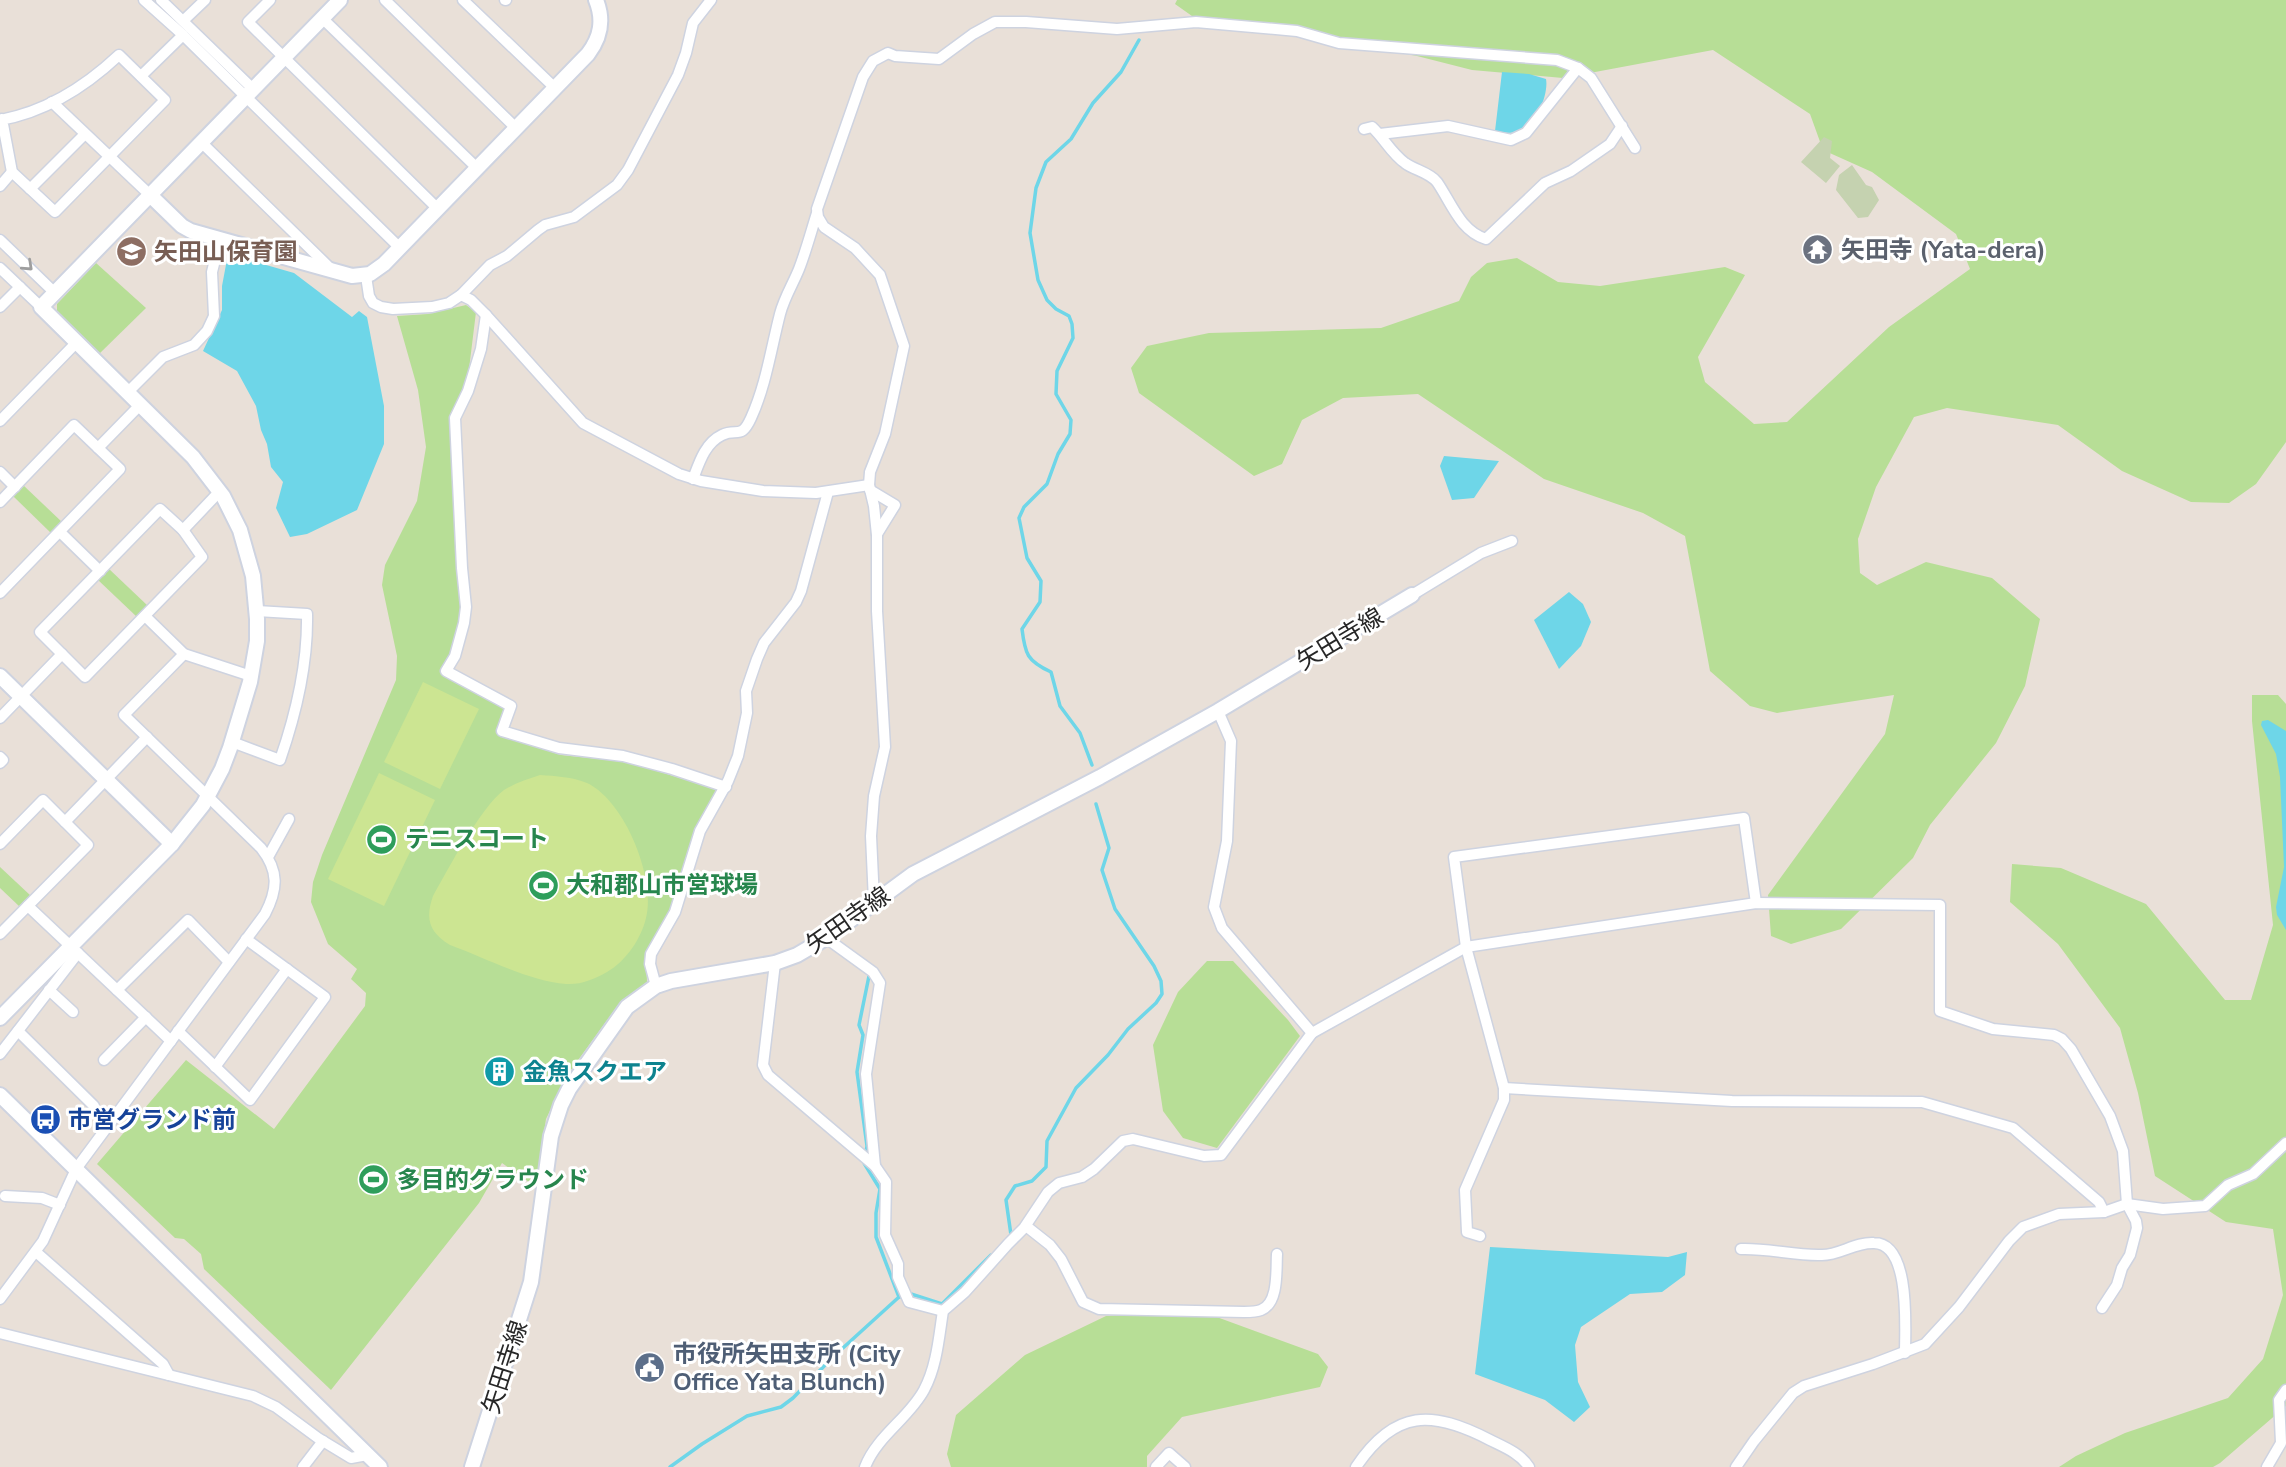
<svg xmlns="http://www.w3.org/2000/svg" width="2286" height="1467" viewBox="0 0 2286 1467" font-family="'Nunito Sans','Noto Sans JP',sans-serif">
	<rect width="100%" height="100%" fill="#e9e0d8"/>
	<g fill="#b7de96">
		<polygon points="1177,0 2286,0 2286,442 2256,484 2229,503 2191,502 2122,471 2058,425 1947,408 1914,417 1876,487 1858,539 1860,573 1877,585 1926,562 1992,578 2040,619 2025,686 1996,743 1930,825 1913,858 1841,929 1791,944 1771,936 1768,895 1885,734 1894,695 1777,713 1750,706 1710,671 1685,536 1643,513 1544,479 1418,394 1343,398 1302,420 1282,464 1254,476 1139,393 1131,368 1147,346 1209,333 1381,328 1459,301 1471,277 1487,263 1517,258 1558,282 1600,286 1725,267 1745,275 1698,357 1705,382 1754,424 1787,422 1889,327 1970,269 1956,234 1872,172 1823,150 1810,114 1713,50 1563,78 1472,70 1417,56 1192,16 1175,4"/>
		<polygon points="96,263 146,308 98,355 57,315 57,304"/>
		<polygon points="466,305 476,312 469,369 452,428 462,621 446,675 507,707 498,735 561,755 627,762 720,790 671,908 646,957 647,982 621,1001 568,1074 546,1119 536,1187 502,1163 479,1203 331,1390 204,1269 201,1254 184,1239 175,1238 97,1164 186,1060 274,1129 365,1006 366,993 351,979 357,969 328,944 311,902 313,882 322,855 396,680 397,656 382,585 385,565 417,501 426,447 418,390 397,316 428,314"/>
		<polygon points="23,485 63,523 52,534 13,496"/>
		<polygon points="108,568 148,606 137,617 97,579"/>
		<polygon points="2252,695 2278,695 2286,704 2286,1406 2220,1463 2213,1467 2059,1467 2076,1456 2125,1433 2228,1398 2263,1359 2283,1295 2273,1229 2226,1222 2155,1176 2138,1093 2120,1028 2058,944 2010,902 2012,864 2061,868 2146,904 2225,1000 2251,1000 2273,925 2252,721"/>
		<polygon points="0,867 31,896 20,907 0,888"/>
		<polygon points="1207,961 1233,961 1288,1020 1300,1036 1217,1148 1183,1138 1163,1111 1153,1045 1178,992"/>
		<polygon points="1203,1312 1318,1354 1328,1367 1320,1387 1182,1417 1147,1456 1147,1467 951,1467 947,1454 956,1415 1025,1355 1106,1316"/>
	</g>
	<g fill="#c5d2b0">
		<polygon points="1824,137 1832,141 1830,158 1840,166 1826,183 1801,162"/>
		<polygon points="1852,165 1866,185 1872,187 1879,200 1868,217 1858,218 1836,190 1839,175"/>
	</g>
	<g fill="#cce592">
		<polygon points="423,682 479,709 440,789 384,762"/>
		<polygon points="379,773 435,800 384,906 328,879"/>
		<path d="M540 775C556 776 572 777 587 783 625 801 656 878 646 918 641 939 626 961 607 972 594 979 581 985 566 984 528 981 486 958 450 945 429 932 425 919 433 896 448 869 481 807 504 790 515 783 528 779 540 775Z"/>
	</g>
	<g fill="#6ed6e8">
		<path d="M1502 72 1529 74 1546 79C1549 95 1535 128 1518 132 1511 134 1502 132 1495 131Z"/>
		<polygon points="228,254 294,273 352,317 359,311 367,317 384,406 384,444 357,510 307,534 290,537 276,508 283,482 271,467 267,444 261,430 256,406 237,371 203,351 222,310 222,286"/>
		<polygon points="1444,456 1499,461 1474,498 1452,500 1440,466"/>
		<polygon points="1569,592 1583,604 1591,622 1581,646 1559,669 1534,620"/>
		<polygon points="2268,720 2286,731 2286,930 2277,915 2276,907 2284,867 2280,777 2276,754 2261,725 2262,721"/>
		<polygon points="1490,1247 1668,1257 1687,1252 1685,1275 1662,1292 1630,1294 1581,1327 1575,1345 1578,1382 1590,1407 1574,1422 1545,1400 1475,1374"/>
	</g>
	<g fill="none" stroke-linecap="round" stroke-linejoin="round">
		<g stroke="#6ed6e8" stroke-width="3.5">
			<path d="M1092 765 1080 733 1060 706 1051 672C1027 661 1025 654 1022 629L1040 602 1041 581 1027 558 1019 518 1024 507 1047 484 1058 454 1070 434 1071 420 1056 394 1057 371 1073 338 1072 324 1069 316 1056 309 1047 300 1038 280 1030 233 1036 188 1046 162 1071 139 1093 103 1121 72 1139 40"/>
			<polyline points="869,976 859,1025 863,1035 857,1072 867,1146 864,1163 880,1189 876,1213 876,1237 899,1297"/>
			<polyline points="1009,1237 1011,1235 1006,1200 1015,1186 1032,1181 1046,1167 1047,1141 1076,1088 1108,1055 1128,1029 1156,1003 1162,994 1161,981 1154,966 1115,909 1102,870 1109,848 1096,804"/>
			<polyline points="670,1467 702,1444 747,1416 781,1407 793,1398 833,1357 899,1297 911,1294 942,1304 991,1255"/>
		</g>
		<defs>
			<g id="street">
				<polyline points="144,0 183,35 400,248"/>
				<polyline points="161,0 253,89"/>
				<polyline points="270,0 248,22 438,209"/>
				<polyline points="385,0 516,128"/>
				<polyline points="463,0 555,88"/>
				<polyline points="505,0 506,0"/>
				<polyline points="322,18 477,168"/>
				<polyline points="184,20 205,0"/>
				<polyline points="141,76 183,35"/>
				<polyline points="52,102 150,195"/>
				<path d="M0 120C45 112 86 86 119 55L165 100 55 212 12 172 2 119"/>
				<path d="M1364 129 1372 127C1384 138 1391 153 1405 163 1414 170 1429 172 1437 182 1451 202 1460 231 1486 239L1545 183 1571 171 1610 144 1622 126"/>
				<polyline points="1380,134 1448,126 1511,140 1526,133 1578,68"/>
				<polyline points="201,142 331,269"/>
				<polyline points="0,186 12,172"/>
				<polyline points="30,189 85,134"/>
				<polyline points="0,240 55,293"/>
				<polyline points="0,268 41,307"/>
				<polyline points="366,276 369,296 373,303 381,307 393,309 432,307 449,303 461,295 490,265 507,256 538,230 545,225 574,217 617,185 628,170 678,75 686,53 693,23 711,0"/>
				<polyline points="461,295 471,300 486,315 583,423 679,474 701,481 763,491 816,493 869,485"/>
				<polyline points="0,307 20,287"/>
				<polyline points="486,315 481,349 468,391 455,418 462,568 466,607 464,623 455,656 446,671 511,706 502,731 559,748 623,756 672,769 726,787"/>
				<polyline points="128,392 163,357 194,345 207,331 214,316 212,272 220,240"/>
				<polyline points="0,421 77,342"/>
				<polyline points="98,448 140,405"/>
				<polyline points="0,472 15,487"/>
				<path d="M693 479C699 463 705 443 722 435 737 428 741 440 751 418 766 385 771 349 780 314 784 298 793 284 799 269 806 251 811 232 817 213"/>
				<polyline points="870,490 895,505 877,534"/>
				<polyline points="0,502 74,425 120,469 0,593"/>
				<polygon points="160,509 183,530 202,557 85,677 40,632"/>
				<polyline points="183,530 220,491"/>
				<polyline points="60,532 100,571"/>
				<polyline points="1412,595 1481,553 1512,541"/>
				<polyline points="145,616 184,654 251,676"/>
				<polyline points="1218,711 1231,741 1227,841 1214,907 1222,928 1312,1033 1466,947 1756,903 1940,905 1940,1011 1993,1029 2054,1035 2062,1039 2071,1049 2110,1116 2123,1151 2127,1204 2136,1221 2137,1228 2130,1255 2122,1268 2117,1285 2102,1308"/>
				<polyline points="0,718 62,654"/>
				<path d="M232 742 280 760C296 714 308 663 307 614L257 611"/>
				<polyline points="0,757 3,760 0,763"/>
				<polyline points="65,822 147,737"/>
				<polyline points="0,844 43,800 88,845 0,934"/>
				<polyline points="268,857 289,819"/>
				<polyline points="874,901 871,836 874,796 885,747 877,611 877,535 874,506 869,485 870,472 885,434 904,346 880,275 855,248 824,227 818,217 817,209 863,77 873,61 888,53 895,56 939,59 973,34 995,22 1026,22 1117,29 1196,22 1297,31 1339,43 1557,60 1578,68 1591,78 1635,148"/>
				<polyline points="28,906 171,1041"/>
				<polyline points="826,938 873,972 880,983 866,1074 875,1166"/>
				<polyline points="775,963 763,1065 768,1075 875,1166 886,1182 885,1235 898,1264 898,1277 909,1302 943,1311"/>
				<polyline points="656,986 650,964 651,954 675,912 700,831 728,781 738,756 747,713 746,691 757,659 764,643 796,602 801,591 828,492"/>
				<polyline points="49,990 73,1012"/>
				<polyline points="117,990 188,920 229,962"/>
				<polyline points="18,1031 94,1106"/>
				<polyline points="178,1031 250,1100 325,997 246,939"/>
				<polyline points="0,1054 78,953"/>
				<polyline points="104,1060 146,1017"/>
				<polyline points="215,1067 287,969"/>
				<polyline points="1504,1088 1732,1101 1922,1102 2013,1128 2099,1202 2104,1212"/>
				<polyline points="5,1196 42,1198 60,1205"/>
				<path d="M1026 1226 1050 1245 1061 1259 1083 1302 1099 1309 1244 1312C1249 1312 1256 1312 1261 1310 1279 1303 1276 1270 1277 1254"/>
				<polyline points="1480,1236 1467,1232 1465,1190 1504,1100 1504,1088 1466,947 1454,857 1744,818 1756,903"/>
				<path d="M1741 1249C1769 1248 1795 1256 1822 1255 1840 1255 1855 1242 1874 1243 1911 1243 1905 1328 1905 1353"/>
				<polyline points="36,1252 163,1364 169,1375"/>
				<path d="M0 1299 43 1241 76 1169 265 914C278 889 279 871 261 848L124 715 184 654"/>
				<polyline points="0,1333 253,1396 276,1407 318,1438 351,1458 367,1455"/>
				<polyline points="303,1467 323,1441"/>
				<path d="M865 1467C877 1436 909 1418 924 1390 937 1366 939 1336 943 1311L965 1292 1008 1244 1024 1228 1048 1192 1059 1183 1082 1177 1094 1169 1123 1141 1133 1139 1204 1156 1221 1155 1312 1033"/>
				<polyline points="1156,1467 1169,1453 1185,1467"/>
				<path d="M1356 1467C1395 1409 1432 1410 1490 1440 1504 1447 1520 1453 1529 1467"/>
				<polyline points="1736,1467 1754,1441 1793,1393 1804,1386 1873,1364 1925,1344 1959,1307 2009,1241 2023,1227 2059,1214 2104,1212 2127,1204 2163,1209 2205,1206 2228,1185 2253,1174 2286,1143"/>
				<polyline points="2267,1467 2281,1443 2279,1400 2286,1390"/>
			</g>
			<g id="secondary">
				<path d="M150 195 182 226 191 231 352 276 370 274 384 264 588 54C601 37 604 20 596 0"/>
				<polyline points="0,676 172,844"/>
				<polyline points="0,1018 172,844 203,805 222,769 230,748 250,682 257,641 257,619 253,576 240,530 223,496 193,457 41,307 340,0"/>
				<polyline points="0,1095 380,1467"/>
				<polyline points="472,1467 531,1282 551,1136 561,1105 569,1089 627,1007 656,986 671,981 775,963 797,955 826,938 913,874 1100,777 1218,711 1412,595"/>
			</g>
		</defs>
		<use href="#street" stroke="#ced3e0" stroke-width="13"/>
		<use href="#secondary" stroke="#ced3e0" stroke-width="18"/>
		<use href="#street" stroke="#fff" stroke-width="10"/>
		<use href="#secondary" stroke="#fff" stroke-width="14"/>
	</g>
	<defs><path id="oneway-chevron" d="M-2-3.5L2.5 0L-2 3.5" fill="none" stroke-width="1.6" stroke-linecap="round" stroke-linejoin="round" transform="scale(1.75)"/></defs>
	<use stroke="#9e9e9e" href="#oneway-chevron" transform="translate(28 266) rotate(43)"/>
	<defs>
		<symbol id="temple-disc" viewBox="-11 -11 22 22"><circle r="9.5" fill="#6b7280" stroke="#fff"/><path d="M0-6L5-2H3V0L6.5 2.5H4V6H1.5V3h-3V6H-4V2.5H-6.5L-3 0V-2H-5Z" fill="#fff"/></symbol>
		<symbol id="school-disc" viewBox="-11 -11 22 22"><circle r="9.5" fill="#8d6e63" stroke="#fff"/><path d="M0-5L7-2L0 1L-7-2ZM-4 1L0 2.5L4 1V4Q0 6-4 4Z" fill="#fff"/></symbol>
		<symbol id="stadium-disc" viewBox="-11 -11 22 22"><circle r="9.5" fill="#2e9e5b" stroke="#fff"/><path d="M0-5a6.5 5 0 1 0 0 10a6.5 5 0 1 0 0-10ZM-3.5-1.8h7v3.6h-7Z" fill="#fff"/></symbol>
		<symbol id="building-disc" viewBox="-11 -11 22 22"><circle r="9.5" fill="#0f9aa8" stroke="#fff"/><path d="M-4-6H4V6H1V3H-1V6H-4ZM-2.5-4.3h1.7v1.8h-1.7ZM.8-4.3h1.7v1.8H.8ZM-2.5-1h1.7V.8h-1.7ZM.8-1h1.7V.8H.8Z" fill="#fff"/></symbol>
		<symbol id="bus-disc" viewBox="-11 -11 22 22"><circle r="9.5" fill="#1a4fb4" stroke="#fff"/><path d="M-5-6H5V4H4V6H2V4H-2V6H-4V4H-5ZM-3.5-4V0h7V-4ZM-3.5 1.2v1.5H-2V1.2ZM2 1.2v1.5H3.5V1.2Z" fill="#fff"/></symbol>
		<symbol id="civic-disc" viewBox="-11 -11 22 22"><circle r="9.5" fill="#5c6f8a" stroke="#fff"/><path d="M-.6-6.5H3V-4.5H.6V-3L4-1V1h2V6H-6V1h2V-1L-.6-3ZM-1.2 2.5V6h2.4V2.5Z" fill="#fff"/></symbol>
	</defs>
	<g fill-rule="evenodd">
		<use href="#temple-disc" x="1800" y="232" width="35" height="35"/>
		<use href="#school-disc" x="114" y="234" width="35" height="35"/>
		<use href="#stadium-disc" x="364" y="822" width="35" height="35"/>
		<use href="#stadium-disc" x="526" y="868" width="35" height="35"/>
		<use href="#building-disc" x="482" y="1054" width="35" height="35"/>
		<use href="#bus-disc" x="28" y="1102" width="35" height="35"/>
		<use href="#stadium-disc" x="356" y="1162" width="35" height="35"/>
		<use href="#civic-disc" x="632" y="1350" width="35" height="35"/>
	</g>
	<g text-anchor="middle" stroke-width="6" stroke-linejoin="round" paint-order="stroke">
		<g font-size="24" font-weight="bold" fill="#5b616d" stroke="#fff" text-anchor="start">
			<text x="1841" y="258">矢田寺 (Yata-dera)</text>
		</g>
		<g font-size="24" font-weight="bold" fill="#785e54" stroke="#fff" text-anchor="start">
			<text x="154" y="260">矢田山保育園</text>
		</g>
		<g font-size="24" fill="#272727" stroke="#fff">
			<text transform="translate(1340 639) rotate(-31)" y="8">矢田寺線</text>
			<text transform="translate(848 920) rotate(-35)" y="8">矢田寺線</text>
			<text transform="translate(505 1367) rotate(-72)" y="8">矢田寺線</text>
		</g>
		<g font-size="24" font-weight="bold" fill="#27864d" stroke="#fff" text-anchor="start">
			<text x="405" y="847">テニスコート</text>
			<text x="566" y="893">大和郡山市営球場</text>
			<text x="397" y="1188">多目的グラウンド</text>
		</g>
		<g font-size="24" font-weight="bold" fill="#0d838f" stroke="#fff" text-anchor="start">
			<text x="523" y="1080">金魚スクエア</text>
		</g>
		<g font-size="24" font-weight="bold" fill="#164399" stroke="#fff" text-anchor="start">
			<text x="68" y="1128">市営グランド前</text>
		</g>
		<g font-size="24" font-weight="bold" fill="#4e5e75" stroke="#fff" text-anchor="start">
			<text x="673" y="1362">市役所矢田支所 (City<tspan x="673" dy="28">Office Yata Blunch)</tspan></text>
		</g>
	</g>
</svg>
